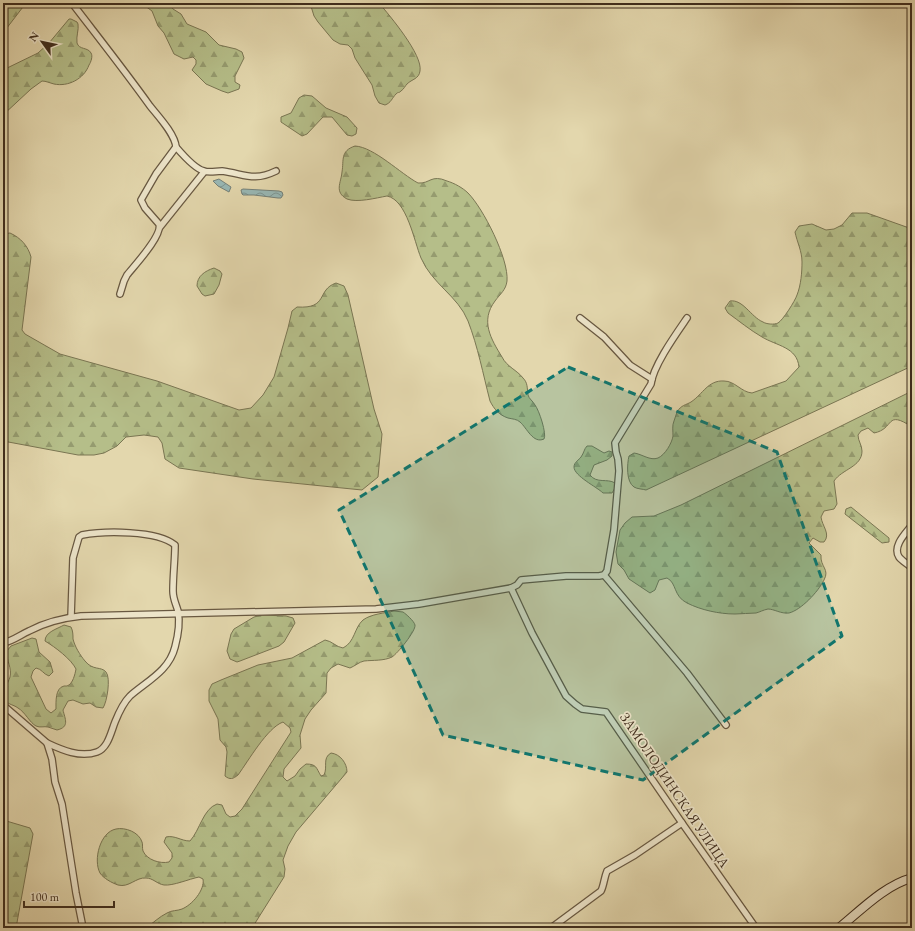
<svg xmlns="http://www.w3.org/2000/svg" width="915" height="931" viewBox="0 0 915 931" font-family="'EB Garamond',serif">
	<defs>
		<pattern id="forest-firs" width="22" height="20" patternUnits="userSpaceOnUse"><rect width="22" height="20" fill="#b5be89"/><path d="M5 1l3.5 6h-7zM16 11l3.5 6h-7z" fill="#959b6f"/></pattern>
		<pattern id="water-waves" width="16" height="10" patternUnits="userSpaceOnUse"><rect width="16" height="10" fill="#98b7b4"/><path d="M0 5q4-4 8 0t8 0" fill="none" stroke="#7d9592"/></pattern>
	</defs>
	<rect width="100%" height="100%" fill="#e3d7ad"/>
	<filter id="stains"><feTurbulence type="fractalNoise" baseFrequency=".005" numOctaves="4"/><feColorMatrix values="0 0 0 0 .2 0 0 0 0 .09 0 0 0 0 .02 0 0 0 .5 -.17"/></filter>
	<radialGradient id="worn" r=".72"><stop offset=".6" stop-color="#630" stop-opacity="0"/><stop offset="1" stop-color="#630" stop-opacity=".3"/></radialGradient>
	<g fill="url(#forest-firs)" stroke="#7a7653">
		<polygon points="3,3 26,3 3,33"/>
		<polygon points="141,3 169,3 173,9 181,14 187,24 206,32 219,45 236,49 242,52 244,58 235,76 235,82 240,85 239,89 228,93 222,91 206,84 192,70 196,64 196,60 193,57 184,59 174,54 164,33 158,26 152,11"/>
		<path d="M310 3H379C390 16 423 55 420 71 419 79 412 79 407 84 405 86 404 89 401 91 398 94 399 91 396 94 392 98 391 103 385 105L379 103 375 96 372 85 355 58 352 49 348 45 340 44 333 40 318 22 314 16Z"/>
		<path d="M69 19H71L77 22 78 24C79 30 76 36 77 43 79 50 88 47 91 53 93 56 91 62 89 65 84 79 68 87 54 84 50 83 46 81 42 81L31 89 3 115V70L38 53 49 43Z"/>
		<polygon points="304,95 312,96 326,108 347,117 357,128 356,134 352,136 347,135 332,117 323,117 307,134 302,136 281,122 281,117 291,113 299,98"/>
		<path d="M355 146C374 147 401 174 418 183 430 184 431 174 447 181 454 183 463 188 468 193 483 208 509 259 507 281 506 290 500 294 495 301 480 321 491 339 502 357 507 367 517 370 523 378 528 383 527 388 528 395 529 399 533 401 535 405 539 410 547 434 544 439 533 444 527 428 520 422 517 419 512 419 508 418 499 415 494 409 490 401 483 374 478 347 468 321 458 296 432 284 421 258 414 241 407 200 387 196 376 198 357 203 347 199 334 192 341 183 342 172 344 160 340 151 355 146Z"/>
		<path d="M852 213H867L912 229V366L646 490C643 489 637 489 634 487 626 482 627 464 629 456L634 453C642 454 650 461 658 458 665 455 672 443 673 436 673 431 672 425 674 421 675 418 676 415 677 412 681 405 686 405 691 402 703 394 708 380 724 381 735 381 741 392 752 393L786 381 799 367C797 347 777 346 762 337 750 330 739 321 728 313L725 308 730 301C743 299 751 317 763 322 766 324 774 325 778 323 783 320 795 301 797 295 801 285 802 272 802 262 802 251 797 242 795 232L799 226 812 224 826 230 834 229 842 225Z"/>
		<path d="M10 233C21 238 28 246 31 257L22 330 25 334 60 354 157 381 239 410 251 408 263 395 274 377 288 328 292 311 297 307C329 309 316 290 336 283L344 286 348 295 374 409 382 434 378 477 362 490 253 479 179 468 165 459 162 443 158 437 144 435 126 437 117 446 104 453 94 455H78L3 441V234Z"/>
		<path d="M214 268 220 271 222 274 219 285 214 294 205 296 202 294 197 286C197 276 205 271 214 268Z"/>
		<path d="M912 391V427C885 409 895 429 874 433L868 428 861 431 858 435C858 441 862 445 862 451 862 467 842 469 834 481L837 504 834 509 824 511 821 517C822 526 831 534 824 542H820L813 538 809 543 821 555C820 567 830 569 824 580 818 592 801 610 789 613 781 614 774 609 768 609 763 610 760 612 756 613 749 613 742 614 735 614 719 614 701 610 687 603 673 596 677 583 667 578L659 580 655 590 650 593 629 579 624 570 618 564 616 552 620 530 625 523 632 517 654 516 681 505Z"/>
		<path d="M587 446H592L604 453 609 451 612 452V456L607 460 594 465 590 475C597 484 607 478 615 483V488L612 493H603C597 487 574 476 574 467 574 462 579 460 581 457 584 453 584 449 587 446Z"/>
		<polygon points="851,507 889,538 889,542 882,543 845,514 846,509"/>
		<path d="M394 611 403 612C406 614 414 621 415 625 416 631 397 654 392 657 384 661 373 660 364 661 359 662 355 666 350 668L338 664 331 668 327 673 326 693 311 710 305 719 300 735 301 748 284 769 283 777 287 781 295 776 300 769 306 764C317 764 316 768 321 776L324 775C328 767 322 758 331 753 340 754 347 763 347 772L296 832 288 846 283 860 285 869 284 877 252 928H146C153 923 159 917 167 913 172 910 177 911 182 909 192 905 205 890 203 879L199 877C189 879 173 886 164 885 157 884 153 878 146 878 136 877 129 888 118 885 112 883 103 878 100 873 93 860 100 832 116 829 125 827 139 832 142 842 143 844 142 848 143 851 147 860 160 864 169 862L172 858V853L164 842 166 837C175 835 181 841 190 841 200 830 203 809 217 804L222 805 226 814 230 817 235 816 242 809 291 732 290 728 283 722C267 728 249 760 238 775 233 779 230 780 225 776L227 752 226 747 220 740 218 719 209 701V690L212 684 221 680 258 665 292 658 325 640C332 641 336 647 343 648 355 642 354 628 363 620 371 614 385 613 394 611Z"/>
		<polygon points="262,615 286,616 293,618 295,623 284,642 279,646 240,661 237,662 230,659 227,651 231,634 234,629 254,617"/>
		<path d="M64 625 71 627C73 631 73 635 73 639 75 647 80 655 85 661 93 671 101 666 106 672 111 678 107 702 103 708L96 707 90 703 83 704 73 700 68 701 63 710C65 719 70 727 57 730 54 729 51 728 48 727 44 726 40 728 36 726 30 723 25 712 18 708 13 704 6 705 4 697 2 690 8 684 10 677 12 669 7 660 6 652L11 646 32 638 36 639 39 652 50 662 53 672 49 676C43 674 42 669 36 668L33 671 31 677 46 709 51 713 56 709C56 702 55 688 64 686 65 686 66 686 67 686 73 684 75 674 76 669 71 659 55 647 45 641 45 632 57 629 64 625Z"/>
		<polygon points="3,820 30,828 33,834 16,928 3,928"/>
	</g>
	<g fill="url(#water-waves)" stroke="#748078">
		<polygon points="219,179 231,187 229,192 218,186 213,181"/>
		<polygon points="243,189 279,191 282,192 283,195 281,198 278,198 254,195 243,195 242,194 241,190"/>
	</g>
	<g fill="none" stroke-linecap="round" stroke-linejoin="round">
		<defs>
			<g id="street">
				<path d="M72 3C98 37 125 71 150 106 158 116 175 134 176 147L156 174 141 200 145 208 159 224C163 235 135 265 127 275L124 281 120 294"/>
				<path d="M176 147C182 154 195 169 204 171 209 173 216 171 222 171 245 174 253 182 276 171"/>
				<polyline points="160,227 204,172"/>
				<polyline points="580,318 604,337 630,365 652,379"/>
				<path d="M912 525C906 533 892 546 899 557 902 561 908 564 912 568"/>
				<polyline points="604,575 687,673 726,725"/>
				<path d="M511 588 517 585 521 580 566 576H599L604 575 607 571 614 530 619 471 618 459 616 452 615 443 651 384C653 366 676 334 687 318"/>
				<path d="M3 643C13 641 20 635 29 631 46 622 62 618 81 616L376 609 419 604 511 588 532 633 566 696 575 704 582 709 606 712 682 823 756 928"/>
				<polyline points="3,705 47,743 52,759 55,782 62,804 76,893 83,928"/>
				<path d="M47 743C62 750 80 758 97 752 108 748 111 732 115 722 119 712 123 703 130 696 147 681 169 671 175 647 178 636 180 622 178 611 176 604 173 599 173 591 173 575 175 560 175 545 157 530 104 531 82 535L79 537 73 558 71 617"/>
				<path d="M551 928 601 891C604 885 604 878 607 871L635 855 682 823"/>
			</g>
			<path id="secondary" d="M839 928C860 911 885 885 912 878"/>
		</defs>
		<use href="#street" stroke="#685841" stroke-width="8"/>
		<use href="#secondary" stroke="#3f2d1d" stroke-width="10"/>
		<use href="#street" stroke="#ede5ca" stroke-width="5.5"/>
		<use href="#secondary" stroke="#ede5ca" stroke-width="8"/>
	</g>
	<path fill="#0f766e" fill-opacity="0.2" stroke="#0f766e" stroke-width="3" stroke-dasharray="8 5" stroke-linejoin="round" d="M568 367 777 452 842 636 643 780 443 735 339 510Z"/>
	<g text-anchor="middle" stroke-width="3.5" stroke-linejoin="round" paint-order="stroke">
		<g font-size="14" fill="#3f2d1d" stroke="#ede5ca">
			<text transform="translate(675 790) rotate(56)" y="5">ЗАМОЛОДИНСКАЯ УЛИЦА</text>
		</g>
	</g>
	<rect width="915" height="931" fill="none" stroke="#e3d7ad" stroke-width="16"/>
	<rect x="4" y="4" width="907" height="923" fill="none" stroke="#3f2d1d" stroke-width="2"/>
	<rect x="8" y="8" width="899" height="915" fill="none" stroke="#3f2d1d"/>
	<g transform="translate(42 42) rotate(303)" stroke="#ede5ca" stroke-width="3" paint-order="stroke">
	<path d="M0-3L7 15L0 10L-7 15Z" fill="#3f2d1d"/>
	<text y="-6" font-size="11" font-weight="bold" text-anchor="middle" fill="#3f2d1d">N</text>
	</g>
	<path d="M24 901v6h90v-6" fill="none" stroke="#3f2d1d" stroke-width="2"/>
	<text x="30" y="901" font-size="12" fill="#3f2d1d" stroke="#ede5ca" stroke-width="3" paint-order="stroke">100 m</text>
	<rect width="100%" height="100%" filter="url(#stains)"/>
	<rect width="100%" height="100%" fill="url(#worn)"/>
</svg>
